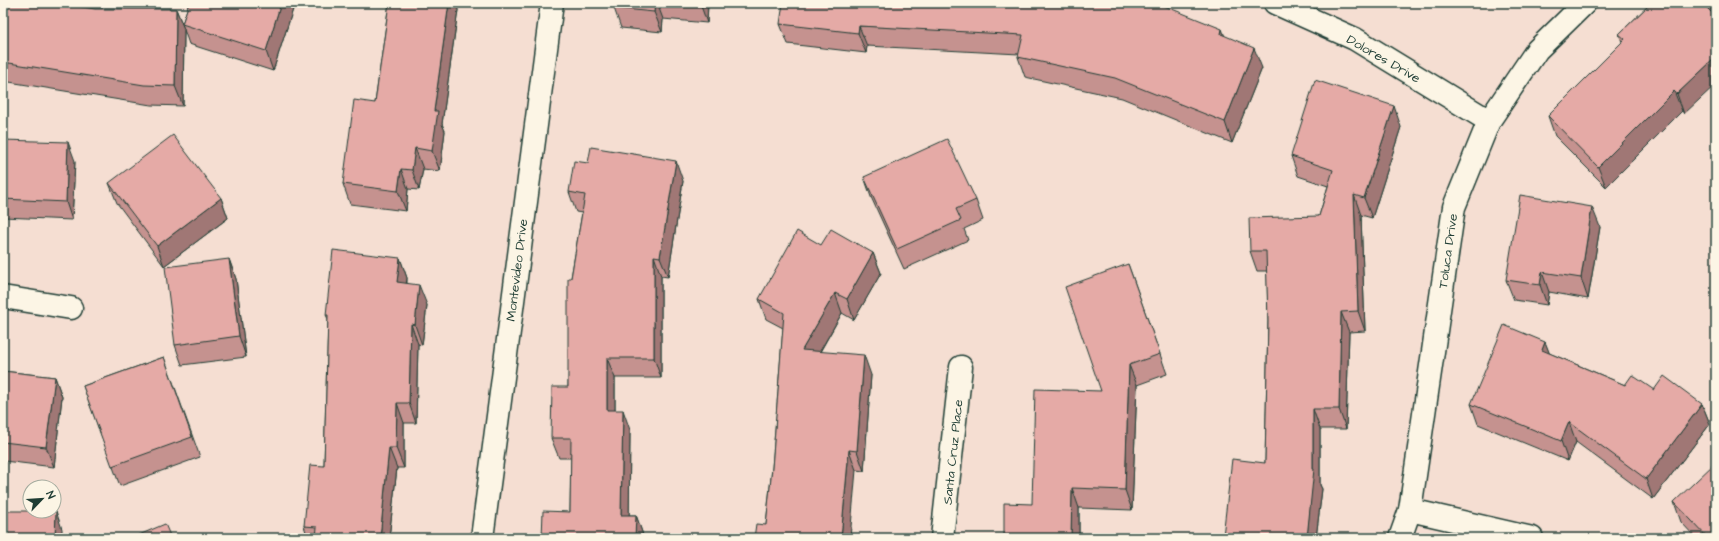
<svg xmlns="http://www.w3.org/2000/svg" width="1719" height="541" viewBox="0 0 1719 541" font-family="'Architects Daughter',sans-serif">
	<rect width="100%" height="100%" fill="#f5ded2"/>
	<filter id="ink" filterUnits="userSpaceOnUse"><feTurbulence type="fractalNoise" baseFrequency=".025" numOctaves="2"/><feDisplacementMap in="SourceGraphic" scale="8" xChannelSelector="R" yChannelSelector="G"/><feConvolveMatrix kernelMatrix="1 2 1 2 8 2 1 2 1" color-interpolation-filters="sRGB"/></filter>
	<g filter="url(#ink)">
		<g fill="none" stroke-linecap="round" stroke-linejoin="round">
			<defs>
				<g id="minor">
					<polyline points="1275,3 1355,39 1489,121"/>
					<polyline points="3,297 71,308"/>
					<polyline points="1410,510 1532,538"/>
					<polyline points="482,538 552,3"/>
					<polyline points="942,538 961,367"/>
					<polyline points="1400,538 1410,510 1454,207 1489,121 1537,50 1585,3"/>
				</g>
			</defs>
			<use href="#minor" stroke="#1f3d34" stroke-width="25"/>
			<use href="#minor" stroke="#fcf5e5" stroke-width="22"/>
		</g>
		<g fill="#c5928f" stroke="#1f3d34">
			<polygon points="3,3 95,9 176,9 184,29 183,106 151,105 3,81"/>
			<polygon points="189,3 295,3 273,71 189,44 182,24"/>
			<polygon points="389,3 456,3 458,10 442,124 445,131 440,171 423,169 419,190 408,189 406,211 350,204 343,184 375,103"/>
			<polygon points="614,3 708,3 707,23 663,19 662,32 621,28 614,8"/>
			<polygon points="1651,3 1684,114 1682,111 1606,187 1555,136 1548,116 1622,42 1619,34"/>
			<polygon points="780,24 1225,36 1262,68 1232,143 1122,98 1025,77 1018,57 1019,54 867,46 866,53 788,44"/>
			<polygon points="1401,127 1372,218 1361,215 1365,331 1349,332 1346,429 1320,429 1320,485 1322,489 1316,538 1224,538 1223,536 1265,463 1268,321 1267,271 1257,271 1250,251 1319,216 1328,186 1298,176 1291,156"/>
			<polygon points="3,140 75,161 72,220 3,217"/>
			<polygon points="864,177 976,200 983,220 964,229 968,240 904,269 871,197"/>
			<polygon points="683,181 668,277 661,276 661,378 615,378 615,410 630,430 629,515 636,515 643,535 643,538 542,538 570,512 571,458 559,458 551,438 568,387 571,278 582,213 576,212 569,192"/>
			<polygon points="109,183 221,198 228,218 164,266 117,203"/>
			<polygon points="1600,227 1588,299 1549,292 1547,305 1514,300 1506,280"/>
			<polygon points="821,245 873,253 881,273 854,320 842,313 820,352 871,375 864,471 856,470 766,525 772,468 783,328 766,319 759,299"/>
			<polygon points="400,258 407,278 407,283 427,305 422,345 418,344 416,423 404,423 404,468 397,468 389,538 308,538 304,526 324,466 328,319 326,315"/>
			<polygon points="229,259 236,279 246,357 182,365 175,345"/>
			<polygon points="1128,264 1167,374 1137,385 1132,510 1079,508 1079,538 1004,538 1032,504 1101,391"/>
			<polygon points="1545,342 1549,353 1625,385 1654,390 1702,404 1710,424 1653,499 1576,442 1568,461 1478,424 1471,404"/>
			<polygon points="164,357 200,457 120,486 83,386"/>
			<polygon points="3,371 55,377 62,397 54,467 4,461 3,466"/>
			<polygon points="1674,502 1716,538 1696,538 1681,522"/>
		</g>
		<g fill="#a07774" stroke="#1f3d34">
			<polygon points="281,3 295,3 273,71 266,51"/>
			<polygon points="449,3 456,3 458,10 442,124 445,131 440,171 432,151 434,111"/>
			<polygon points="655,3 657,3 663,19 662,32 654,12"/>
			<polygon points="700,3 708,3 707,23"/>
			<polygon points="1713,3 1716,3 1716,27 1707,8"/>
			<polygon points="176,9 184,29 183,106 175,86"/>
			<polygon points="859,26 867,46 866,53 858,33"/>
			<polygon points="1222,29 1230,49 1221,34"/>
			<polygon points="1254,48 1262,68 1232,143 1225,122"/>
			<polygon points="1716,57 1716,84 1684,114 1677,94"/>
			<polygon points="1674,91 1682,111 1606,187 1598,167"/>
			<polygon points="1394,106 1401,127 1372,218 1364,198"/>
			<polygon points="68,142 75,161 72,220 66,202"/>
			<polygon points="415,148 423,169 419,190 412,170"/>
			<polygon points="676,161 683,181 668,277 660,257"/>
			<polygon points="401,169 408,189 406,211 398,191"/>
			<polygon points="1354,195 1361,215 1365,331 1358,311"/>
			<polygon points="221,198 228,218 164,266 157,246"/>
			<polygon points="1592,207 1600,227 1588,299 1581,278"/>
			<polygon points="873,253 881,273 854,320 847,299"/>
			<polygon points="654,256 661,276 661,378 654,358"/>
			<polygon points="400,258 407,278 404,302 397,282"/>
			<polygon points="229,259 236,279 246,357 239,336"/>
			<polygon points="1542,272 1549,292 1547,305 1540,285"/>
			<polygon points="419,285 427,305 422,345 415,325"/>
			<polygon points="835,293 842,313 809,370 802,350"/>
			<polygon points="1341,312 1349,332 1346,429 1339,409"/>
			<polygon points="411,324 418,344 416,423 409,403"/>
			<polygon points="1545,342 1553,362 1542,350"/>
			<polygon points="864,355 871,375 864,471 857,451"/>
			<polygon points="607,358 615,378 615,430 607,410"/>
			<polygon points="1129,365 1137,385 1132,510 1125,490"/>
			<polygon points="55,377 62,397 54,467 46,447"/>
			<polygon points="397,403 404,423 404,468 396,448"/>
			<polygon points="1702,404 1710,424 1653,499 1646,479"/>
			<polygon points="1313,409 1320,429 1320,485 1322,489 1316,538 1307,538 1313,469"/>
			<polygon points="623,410 630,430 629,535 621,515"/>
			<polygon points="1569,422 1576,442 1568,461 1561,441"/>
			<polygon points="389,448 397,468 389,538 380,538"/>
			<polygon points="849,450 856,470 850,538 841,538"/>
			<polygon points="1072,488 1079,508 1079,538 1071,538"/>
			<polygon points="56,511 62,529 62,538 55,538"/>
			<polygon points="636,515 643,535 643,538 635,538"/>
		</g>
		<g fill="#e5aaa6" stroke="#1f3d34">
			<polygon points="3,3 57,3 95,9 176,9 175,86 144,85 3,62"/>
			<polygon points="189,3 281,3 266,51 182,24"/>
			<polygon points="389,3 449,3 434,111 438,111 432,151 415,148 412,170 401,169 398,191 343,184 354,100 375,103"/>
			<polygon points="614,3 655,3 654,12 614,8"/>
			<polygon points="783,3 1157,3 1222,29 1221,34 1254,48 1225,122 1115,78 1018,57 1023,35 859,26 858,33 780,24"/>
			<polygon points="1651,3 1713,3 1707,8 1716,17 1716,57 1677,94 1674,91 1598,167 1548,116 1625,39 1619,34"/>
			<polygon points="1315,80 1394,106 1364,198 1354,195 1358,311 1341,312 1339,409 1313,409 1313,469 1314,469 1307,538 1237,538 1223,536 1232,459 1265,463 1268,321 1266,251 1250,251 1249,218 1319,216 1333,170 1291,156"/>
			<polygon points="173,135 221,198 157,246 109,183"/>
			<polygon points="947,139 976,200 956,209 961,220 897,249 864,177"/>
			<polygon points="3,140 68,142 66,202 3,199"/>
			<polygon points="591,147 676,161 660,257 654,256 654,358 607,358 607,410 623,410 621,515 636,515 635,538 542,538 543,511 570,512 571,438 551,438 552,387 568,387 568,278 571,278 585,195 569,192 574,161 588,163"/>
			<polygon points="1520,195 1592,207 1581,278 1542,272 1540,285 1506,280"/>
			<polygon points="831,229 873,253 847,299 835,293 802,350 864,355 857,451 849,450 841,538 754,538 756,524 766,525 772,468 784,313 759,299 797,231 821,245"/>
			<polygon points="333,250 400,258 397,282 419,285 415,325 411,324 409,403 397,403 396,448 389,448 380,538 316,538 317,527 304,526 310,465 324,466 328,315 326,315"/>
			<polygon points="229,259 239,336 175,345 165,267"/>
			<polygon points="1128,264 1160,354 1129,365 1125,490 1072,488 1071,538 1004,538 1004,503 1032,504 1035,389 1101,391 1065,287"/>
			<polygon points="1504,325 1545,342 1542,350 1625,385 1632,375 1654,390 1664,376 1702,404 1646,479 1569,422 1561,441 1471,404"/>
			<polygon points="164,357 192,437 112,466 83,386"/>
			<polygon points="3,371 55,377 46,447 3,442"/>
			<polygon points="1716,462 1716,538 1708,538 1674,502"/>
			<polygon points="3,511 56,511 55,538 3,538"/>
			<polygon points="165,524 171,538 132,538"/>
		</g>
	</g>
	<g text-anchor="middle" stroke-width="3.5" stroke-linejoin="round" paint-order="stroke">
		<g font-size="13" fill="#1f3d34" stroke="#fcf5e5">
			<text transform="translate(1384 58) rotate(30)" y="5">Dolores Drive</text>
			<text transform="translate(1447 251) rotate(-82)" y="5">Toluca Drive</text>
			<text transform="translate(516 270) rotate(-83)" y="5">Montevideo Drive</text>
			<text transform="translate(952 452) rotate(-84)" y="5">Santa Cruz Place</text>
		</g>
	</g>
	<rect width="1719" height="541" fill="none" stroke="#fcf5e5" stroke-width="16"/>
	<rect x="8" y="8" width="1703" height="525" fill="none" stroke="#1f3d34" stroke-width="1.5" filter="url(#ink)"/>
	<g transform="translate(42 499) rotate(65)"><circle r="19" fill="#fcf5e5" stroke="#a4ab9e"/>
	<path d="M0-3L7 15L0 10L-7 15Z" fill="#1f3d34"/>
	<text y="-6" font-size="11" font-weight="bold" text-anchor="middle" fill="#1f3d34">N</text>
	</g>
</svg>
